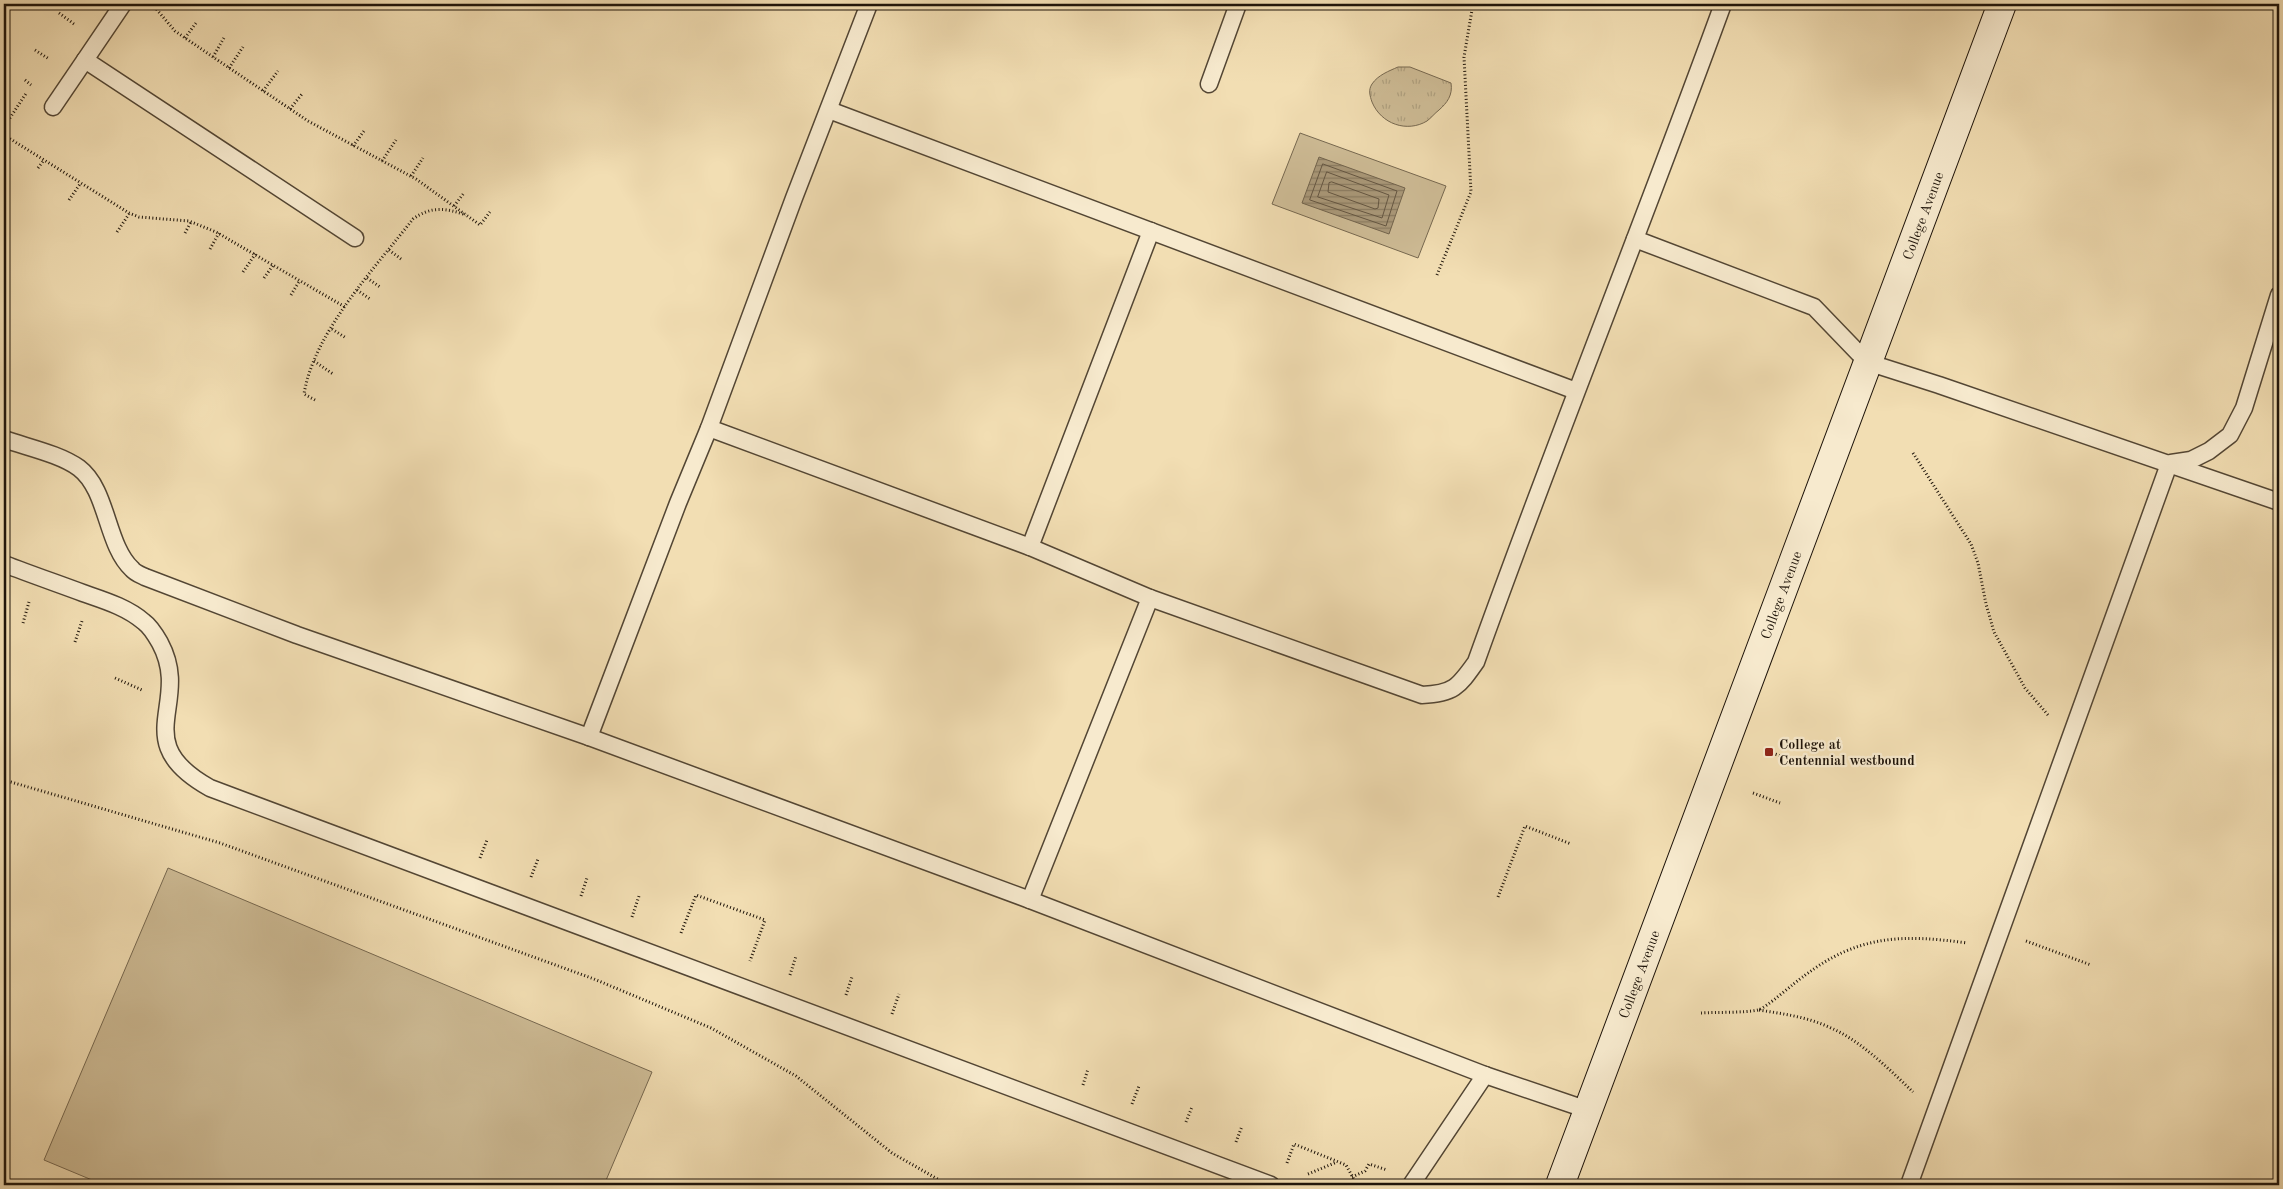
<svg xmlns="http://www.w3.org/2000/svg" width="2283" height="1189" viewBox="0 0 2283 1189" font-family="'Old Standard TT',serif">
	<defs>
		<pattern id="grass-tufts" width="24" height="20" patternUnits="userSpaceOnUse" patternTransform="scale(1.25)"><rect width="24" height="20" fill="#cebc96"/><path d="M3 7l-1-3M5 7V3M7 7l1-3M15 17l-1-3M17 17v-4M19 17l1-3" fill="none" stroke="#b0a180"/></pattern>
		<pattern id="water-rules" width="6" height="5" patternUnits="userSpaceOnUse" patternTransform="scale(1.25)"><rect width="6" height="5" fill="#aa997a"/><path d="M0 2.5h6" fill="none" stroke="#8a7c62"/></pattern>
	</defs>
	<rect width="100%" height="100%" fill="#f2deb3"/>
	<filter id="stains"><feTurbulence type="fractalNoise" baseFrequency=".004" numOctaves="4"/><feColorMatrix values="0 0 0 0 .2 0 0 0 0 .09 0 0 0 0 .02 0 0 0 .5 -.17"/></filter>
	<radialGradient id="worn" r=".72"><stop offset=".6" stop-color="#630" stop-opacity="0"/><stop offset="1" stop-color="#630" stop-opacity=".3"/></radialGradient>
	<path fill="url(#grass-tufts)" stroke="#766850" d="M1398 67H1410L1451 83C1453 95 1447 103 1439 110 1435 113 1431 118 1427 121 1407 133 1381 124 1372 102 1370 96 1368 90 1372 84 1378 75 1389 71 1398 67Z"/>
	<g fill="#cebc96" stroke="#766850">
		<polygon points="1300,133 1446,186 1418,258 1272,204"/>
		<polygon points="168,868 652,1072 604,1185 104,1185 44,1160"/>
	</g>
	<polygon fill="url(#water-rules)" stroke="#72644d" points="1319,157 1405,188 1389,234 1302,203"/>
	<g fill="none" stroke-linecap="round" stroke-linejoin="round">
		<g stroke="#645642" stroke-width="1">
			<polygon points="1323,164 1397,191 1386,226 1310,200"/>
			<polygon points="1327,172 1389,195 1382,218 1318,197"/>
			<polygon points="1332,182 1379,199 1378,208 1375,209 1328,192 1329,183"/>
		</g>
		<defs>
			<g id="lane">
				<polyline points="123,4 85,60 355,238"/>
				<polyline points="1209,84 1238,4"/>
				<polyline points="53,107 85,60"/>
				<polyline points="829,110 1576,391"/>
				<polyline points="1635,239 1814,307 1867,362 1939,385 2279,502"/>
				<path d="M709 428 1030 547 1150 598 1422 695C1454 694 1459 686 1476 662 1555 441 1643 224 1723 4"/>
				<path d="M4 439C26 447 60 454 79 468 108 490 106 545 132 569 135 573 141 575 145 577L297 635 589 737 1030 900 1485 1075 1588 1110"/>
				<polyline points="2171,463 2191,460 2209,451 2230,435 2244,408 2279,295"/>
				<polyline points="1030,547 1151,231"/>
				<path d="M4 564C30 574 56 583 83 593 103 600 127 607 144 622 151 627 156 636 160 643 193 704 126 741 210 788L1271 1185"/>
				<polyline points="589,737 678,503 709,428 794,198 869,4"/>
				<polyline points="1030,900 1150,598"/>
				<polyline points="1411,1185 1485,1075"/>
				<polyline points="1909,1185 2169,464"/>
			</g>
			<g id="secondary">
				<path id="s1" d="M1560 1185 2002 4"/>
			</g>
		</defs>
		<use href="#lane" stroke="#534634" stroke-width="19"/>
		<use href="#secondary" stroke="#1e140a" stroke-width="30"/>
		<g stroke="#1e140a" stroke-width="3" stroke-dasharray="1 2.5" stroke-linecap="butt">
			<polyline points="152,4 175,31 213,57 308,121 416,179 480,225 490,212"/>
			<polyline points="59,13 74,24"/>
			<polyline points="185,38 196,23"/>
			<polyline points="35,50 49,59"/>
			<polyline points="213,57 225,36"/>
			<polyline points="229,68 243,47"/>
			<polyline points="25,80 31,85"/>
			<polyline points="263,91 278,71"/>
			<polyline points="290,109 302,94"/>
			<polyline points="4,127 27,92"/>
			<polyline points="4,135 129,213 139,217 189,221 216,232 345,307"/>
			<polyline points="353,146 364,131"/>
			<polyline points="382,161 396,140"/>
			<polyline points="38,168 44,160"/>
			<polyline points="411,176 423,158"/>
			<polyline points="69,200 80,184"/>
			<polyline points="454,206 464,193"/>
			<polyline points="117,232 129,214"/>
			<polyline points="185,233 191,222"/>
			<polyline points="210,249 219,233"/>
			<polyline points="389,250 401,259"/>
			<polyline points="243,272 256,253"/>
			<polyline points="1437,275 1471,192 1464,57 1473,4"/>
			<polyline points="264,278 274,264"/>
			<polyline points="367,278 380,287"/>
			<polyline points="357,290 370,299"/>
			<polyline points="291,295 300,280"/>
			<polyline points="332,329 346,338"/>
			<polyline points="314,361 333,374"/>
			<path d="M315 400 304 394C314 332 375 268 413 219 431 206 446 208 466 215"/>
			<polyline points="1913,453 1971,544 1978,563 1986,604 1994,632 2025,688 2048,715"/>
			<polyline points="23,623 29,602"/>
			<polyline points="75,642 82,621"/>
			<polyline points="115,678 142,690"/>
			<polyline points="1769,752 1796,761"/>
			<polyline points="4,780 220,843 594,979 711,1028 796,1076 892,1153 948,1185"/>
			<polyline points="1753,793 1780,803"/>
			<polyline points="480,858 487,840"/>
			<polyline points="531,877 538,859"/>
			<polyline points="581,896 587,878"/>
			<polyline points="1498,897 1525,826 1571,844"/>
			<polyline points="632,917 639,896"/>
			<polyline points="681,933 696,895 765,920 750,961"/>
			<polyline points="2026,941 2091,965"/>
			<polyline points="790,975 796,956"/>
			<polyline points="846,995 852,977"/>
			<path d="M1759 1010C1784 1014 1808 1017 1831 1028 1861 1041 1889 1069 1913 1092"/>
			<path d="M1701 1013C1716 1012 1744 1013 1758 1010 1766 1008 1795 982 1804 976 1858 935 1902 934 1967 943"/>
			<polyline points="892,1014 899,994"/>
			<polyline points="1083,1085 1088,1069"/>
			<polyline points="1132,1104 1139,1086"/>
			<polyline points="1186,1122 1192,1107"/>
			<polyline points="1236,1142 1242,1126"/>
			<polyline points="1287,1163 1294,1144 1346,1165 1357,1185"/>
			<polyline points="1308,1174 1337,1162"/>
			<polyline points="1352,1177 1365,1171 1369,1164 1387,1170"/>
		</g>
		<use href="#lane" stroke="#f7eace" stroke-width="16"/>
		<use href="#secondary" stroke="#f7eace" stroke-width="28"/>
	</g>
	<rect fill="#8f2418" stroke="#f7eace" stroke-width="2" x="1764" y="747" width="10" height="10" rx="2.5"/>
	<g text-anchor="middle" stroke-width="4.5" stroke-linejoin="round" paint-order="stroke">
		<g font-size="14" fill="#1e140a" stroke="#f7eace">
			<text dy="5" stroke="none"><textPath href="#s1" startOffset="1035">College Avenue</textPath></text>
			<text dy="5" stroke="none"><textPath href="#s1" startOffset="630">College Avenue</textPath></text>
			<text dy="5" stroke="none"><textPath href="#s1" startOffset="225">College Avenue</textPath></text>
		</g>
		<g font-size="14" font-weight="bold" fill="#1e140a" stroke="#f7eace" text-anchor="start">
			<text x="1779" y="749">College at<tspan x="1779" dy="16">Centennial westbound</tspan></text>
		</g>
	</g>
	<rect width="2283" height="1189" fill="none" stroke="#f2deb3" stroke-width="20"/>
	<rect x="5" y="5" width="2273" height="1179" fill="none" stroke="#1e140a" stroke-width="2.5"/>
	<rect x="10" y="10" width="2263" height="1169" fill="none" stroke="#1e140a"/>
	<rect width="100%" height="100%" filter="url(#stains)"/>
	<rect width="100%" height="100%" fill="url(#worn)"/>
</svg>
